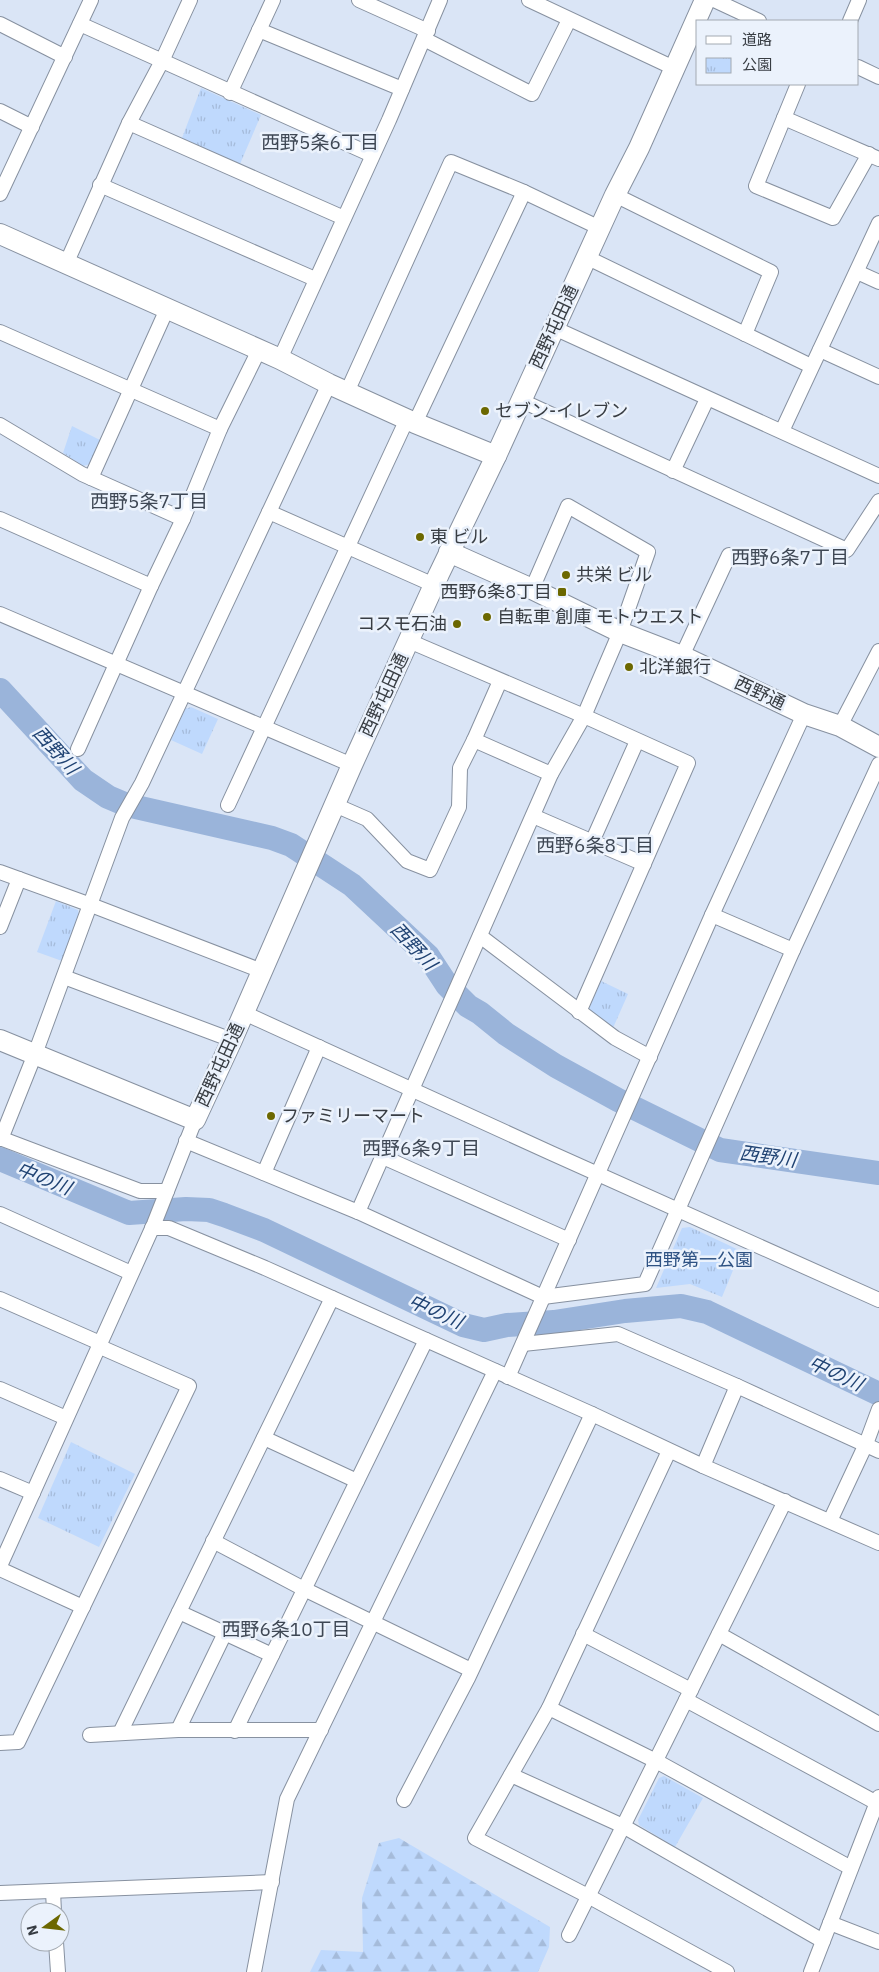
<svg xmlns="http://www.w3.org/2000/svg" width="879" height="1972" viewBox="0 0 879 1972" font-family="'IBM Plex Sans','Noto Sans JP',sans-serif">
	<defs>
		<pattern id="forest-firs" width="22" height="20" patternUnits="userSpaceOnUse" patternTransform="scale(1.25)"><rect width="22" height="20" fill="#bfd9fd"/><path d="M5 1l3.5 6h-7zM16 11l3.5 6h-7z" fill="#a5bbda"/></pattern>
		<pattern id="park-tufts" width="24" height="20" patternUnits="userSpaceOnUse" patternTransform="scale(1.25)"><rect width="24" height="20" fill="#bfd9fd"/><path d="M3 7l-1-3M5 7V3M7 7l1-3M15 17l-1-3M17 17v-4M19 17l1-3" fill="none" stroke="#a5bbda"/></pattern>
	</defs>
	<rect width="100%" height="100%" fill="#dae5f6"/>
	<polygon fill="url(#forest-firs)" points="399,1838 550,1927 549,1947 538,1972 310,1972 321,1950 363,1952 362,1898 379,1843"/>
	<g fill="url(#park-tufts)">
		<polygon points="201,88 261,115 240,164 182,138"/>
		<polygon points="72,426 100,440 90,464 83,466 63,453"/>
		<polygon points="191,707 218,719 202,754 171,740 185,709"/>
		<polygon points="56,901 78,910 79,915 62,961 37,952"/>
		<polygon points="601,981 628,994 613,1028 592,1013 589,1008"/>
		<polygon points="690,1227 741,1251 722,1297 690,1284 656,1288 682,1228"/>
		<polygon points="71,1442 135,1474 99,1547 38,1518"/>
		<polygon points="664,1776 703,1798 675,1847 639,1825 638,1820 659,1778"/>
	</g>
	<g fill="none" stroke-linecap="round" stroke-linejoin="round">
		<g stroke="#9ab4da" stroke-width="24">
			<polyline points="0,690 83,780 108,797 127,805 272,838 291,845 352,885 428,956 447,985 468,1006 480,1013 506,1034 556,1066 618,1100 720,1150 879,1173"/>
			<polyline points="0,1159 129,1213 186,1209 209,1210 224,1215 264,1230 463,1325 484,1330 507,1325 554,1322 625,1311 681,1306 707,1312 879,1394"/>
		</g>
		<defs>
			<g id="street">
				<polyline points="359,0 428,31"/>
				<polyline points="529,0 674,68"/>
				<polyline points="714,0 759,21"/>
				<polyline points="850,21 859,0"/>
				<polyline points="0,24 65,57"/>
				<polyline points="80,24 372,155"/>
				<polyline points="259,30 402,89"/>
				<polyline points="424,39 532,94 569,20"/>
				<polyline points="858,67 879,77"/>
				<polyline points="798,84 756,186 833,218 869,154"/>
				<polyline points="230,93 273,0"/>
				<polyline points="0,111 32,127"/>
				<polyline points="784,118 879,159"/>
				<polyline points="129,123 344,218"/>
				<polyline points="100,185 315,279"/>
				<polyline points="0,194 91,0"/>
				<polyline points="615,195 771,272 745,334"/>
				<polyline points="586,257 811,366"/>
				<polyline points="66,264 129,123 162,61 190,0"/>
				<polyline points="857,272 879,282"/>
				<polyline points="554,328 879,476"/>
				<polyline points="0,332 220,429"/>
				<polyline points="820,350 879,377"/>
				<polyline points="280,359 389,120 440,0"/>
				<polyline points="347,392 451,162 524,192 600,228"/>
				<polyline points="520,400 847,550 879,501"/>
				<polyline points="415,423 524,192"/>
				<polyline points="0,425 82,474 183,519"/>
				<polyline points="782,431 879,223"/>
				<polyline points="673,471 707,399"/>
				<polyline points="91,478 167,309"/>
				<polyline points="269,512 434,585"/>
				<polyline points="0,519 151,586"/>
				<polyline points="0,614 352,765"/>
				<polyline points="409,641 584,716 688,763 579,1012"/>
				<polyline points="682,656 729,555"/>
				<polyline points="500,681 474,740 551,774"/>
				<polyline points="840,726 879,651"/>
				<polyline points="78,749 151,586 183,519 220,429 259,350"/>
				<polyline points="228,805 407,419"/>
				<polyline points="335,805 367,819 407,861 430,870 459,807 460,768 474,740"/>
				<polyline points="533,816 644,864"/>
				<polyline points="592,842 637,741"/>
				<polyline points="0,872 91,905 262,971"/>
				<polyline points="712,915 793,950"/>
				<polyline points="0,927 19,879"/>
				<polyline points="480,936 615,1038 650,1057"/>
				<polyline points="64,977 232,1040"/>
				<polyline points="244,1013 551,1153 879,1300"/>
				<polyline points="0,1138 140,1191 167,1191"/>
				<polyline points="1,1139 35,1054 122,818 142,783 329,384"/>
				<polyline points="186,1141 358,1212 543,1297 645,1284 793,950 879,764"/>
				<polyline points="383,1157 569,1240"/>
				<polyline points="264,1173 319,1047"/>
				<polyline points="358,1212 551,774 584,716 620,632 648,552 568,506 532,589"/>
				<polyline points="0,1214 131,1273"/>
				<polyline points="152,1228 169,1228 265,1268 592,1414 703,1466 879,1543"/>
				<polyline points="0,1299 100,1343"/>
				<polyline points="523,1344 618,1334 737,1386 879,1451"/>
				<polyline points="508,1377 712,915 804,714"/>
				<polyline points="0,1389 66,1418"/>
				<polyline points="264,1438 357,1481"/>
				<polyline points="669,1451 549,1708 475,1838 588,1896 727,1972"/>
				<polyline points="703,1466 737,1386"/>
				<polyline points="0,1479 33,1493"/>
				<polyline points="830,1521 866,1444 879,1409"/>
				<polyline points="213,1541 304,1589 471,1670"/>
				<polyline points="0,1566 154,1224 195,1120"/>
				<polyline points="0,1569 83,1607"/>
				<polyline points="179,1612 272,1655"/>
				<polyline points="583,1634 691,1690"/>
				<polyline points="719,1634 879,1724"/>
				<polyline points="686,1700 877,1803"/>
				<polyline points="549,1708 656,1761 851,1868"/>
				<polyline points="178,1730 225,1633"/>
				<polyline points="235,1731 426,1340"/>
				<polyline points="120,1733 332,1298"/>
				<polyline points="90,1735 178,1730 321,1730"/>
				<polyline points="0,1743 18,1742 189,1386 98,1346"/>
				<polyline points="511,1775 623,1826 823,1941"/>
				<polyline points="404,1800 468,1678 592,1414"/>
				<polyline points="53,1891 54,1912"/>
				<polyline points="0,1893 272,1882"/>
				<polyline points="830,1923 879,1942"/>
				<polyline points="569,1935 785,1501"/>
				<polyline points="56,1942 58,1972"/>
				<polyline points="254,1972 287,1799 495,1371"/>
				<polyline points="811,1972 879,1797"/>
			</g>
			<g id="secondary">
				<polyline points="0,234 280,359 329,384 415,423 496,456"/>
				<polyline points="449,552 532,589 620,632 682,656 804,714 840,726 879,747"/>
				<polyline points="0,1040 195,1120 232,1040 352,765 439,574 496,456 615,195 639,148 705,0"/>
			</g>
		</defs>
		<use href="#street" stroke="#8791a0" stroke-width="16"/>
		<use href="#secondary" stroke="#8791a0" stroke-width="22"/>
		<use href="#street" stroke="#fff" stroke-width="14"/>
		<use href="#secondary" stroke="#fff" stroke-width="20"/>
	</g>
	<g fill="#6c6800" stroke="#ebf2fc" stroke-width="2">
		<circle cx="485" cy="411" r="5"/>
		<circle cx="420" cy="537" r="5"/>
		<circle cx="566" cy="575" r="5"/>
		<rect x="557" y="587" width="10" height="10" rx="2.5"/>
		<circle cx="487" cy="617" r="5"/>
		<circle cx="457" cy="624" r="5"/>
		<circle cx="629" cy="667" r="5"/>
		<circle cx="271" cy="1116" r="5"/>
	</g>
	<g text-anchor="middle" stroke-width="5" stroke-linejoin="round" paint-order="stroke">
		<g font-size="18" fill="#383d43" stroke="#ebf2fc">
			<text transform="translate(554 327) rotate(-65)" y="6">西野屯田通</text>
			<text transform="translate(760 693) rotate(25)" y="6">西野通</text>
			<text transform="translate(384 695) rotate(-65)" y="6">西野屯田通</text>
			<text transform="translate(220 1065) rotate(-65)" y="6">西野屯田通</text>
		</g>
		<g font-size="18" fill="#383d43" stroke="#ebf2fc" text-anchor="start">
			<text x="495" y="417">セブン-イレブン</text>
			<text x="430" y="543">東 ビル</text>
			<text x="576" y="581">共栄 ビル</text>
			<text x="552" y="598" text-anchor="end">西野6条8丁目</text>
			<text x="497" y="623">自転車 創庫 モトウエスト</text>
			<text x="447" y="630" text-anchor="end">コスモ石油</text>
			<text x="639" y="673">北洋銀行</text>
			<text x="281" y="1122">ファミリーマート</text>
		</g>
		<g font-size="18" fill="#2e5283" stroke="#ebf2fc">
			<text x="699" y="1266">西野第一公園</text>
		</g>
		<g font-size="19" fill="#3e4754" stroke="#ebf2fc">
			<text x="320" y="149">西野5条6丁目</text>
			<text x="149" y="508">西野5条7丁目</text>
			<text x="790" y="564">西野6条7丁目</text>
			<text x="595" y="852">西野6条8丁目</text>
			<text x="421" y="1155">西野6条9丁目</text>
			<text x="286" y="1636">西野6条10丁目</text>
		</g>
		<g font-size="19" font-style="italic" fill="#204373" stroke="#ebf2fc">
			<text transform="translate(56 750) rotate(48)" y="7">西野川</text>
			<text transform="translate(414 946) rotate(47)" y="7">西野川</text>
			<text transform="translate(768 1156) rotate(8)" y="7">西野川</text>
			<text transform="translate(44 1178) rotate(22)" y="7">中の川</text>
			<text transform="translate(436 1311) rotate(24)" y="7">中の川</text>
			<text transform="translate(836 1373) rotate(25)" y="7">中の川</text>
		</g>
	</g>
	<rect x="696" y="20" width="162" height="65" fill="#ebf2fc" stroke="#a3aab2"/>
	<rect x="706" y="36" width="25" height="8" fill="#ffffff" stroke="#a3aab2"/>
	<text x="742" y="45" font-size="15" fill="#383d43">道路</text>
	<rect x="706" y="58" width="25" height="15" fill="url(#park-tufts)" stroke="#a3aab2"/>
	<text x="742" y="70" font-size="15" fill="#383d43">公園</text>
	<g transform="translate(45 1927) rotate(255)"><circle r="24" fill="#ebf2fc" stroke="#a3aab2"/>
	<path d="M0-4L9 19L0 12L-9 19Z" fill="#6c6800"/>
	<text y="-8" font-size="14" font-weight="bold" text-anchor="middle" fill="#383d43">N</text>
	</g>
</svg>
